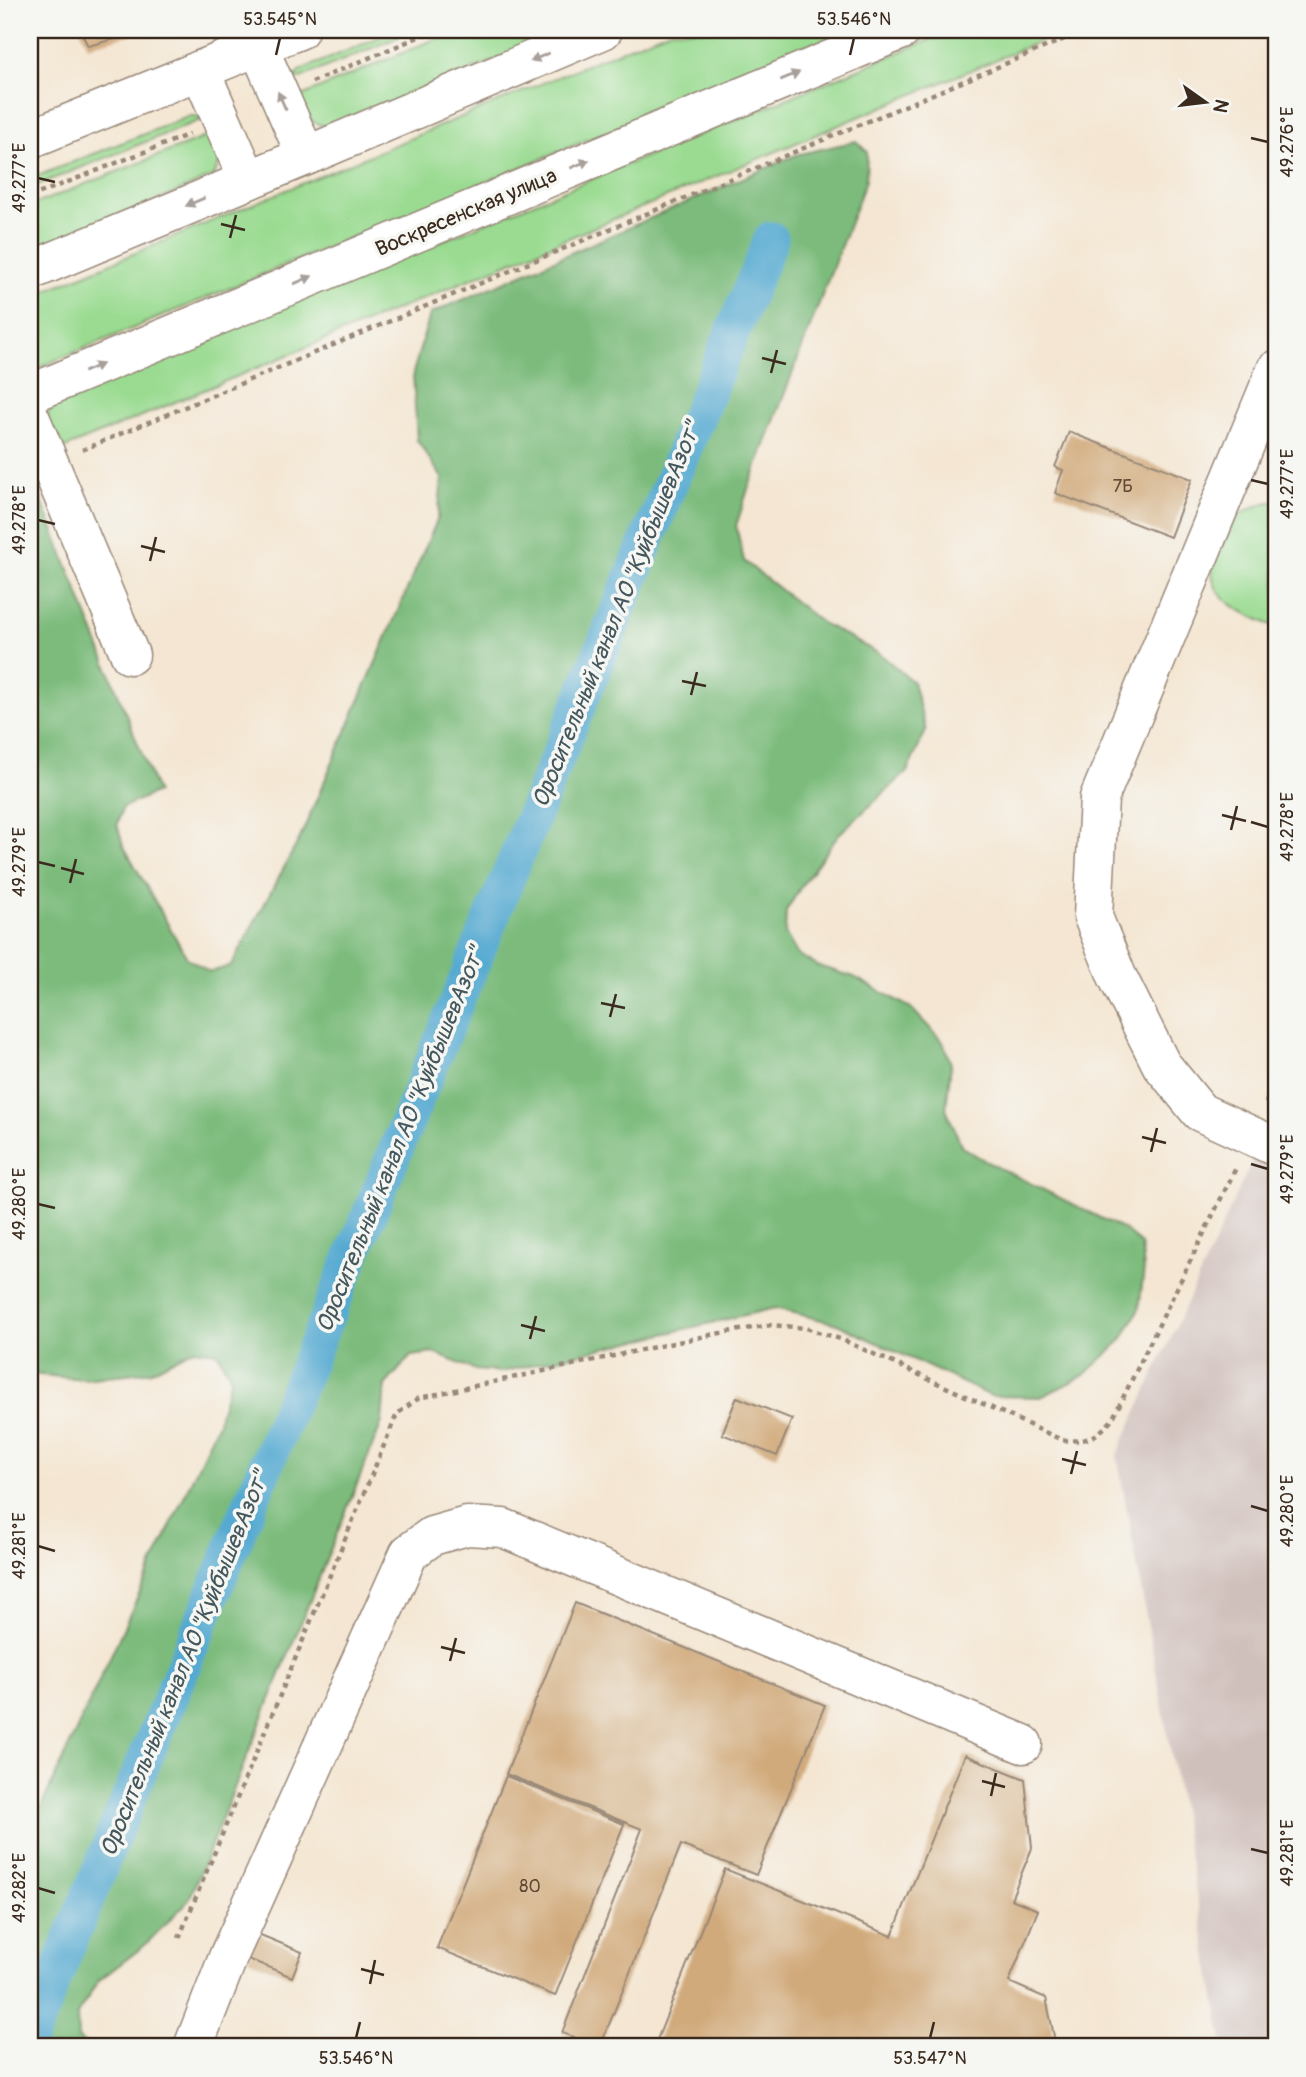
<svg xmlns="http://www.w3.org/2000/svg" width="1306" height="2077" viewBox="0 0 1306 2077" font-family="Pangolin,sans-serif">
	<rect width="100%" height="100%" fill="#f6f6f2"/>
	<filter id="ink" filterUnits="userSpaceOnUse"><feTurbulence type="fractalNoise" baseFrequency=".0143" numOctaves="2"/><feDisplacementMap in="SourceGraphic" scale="14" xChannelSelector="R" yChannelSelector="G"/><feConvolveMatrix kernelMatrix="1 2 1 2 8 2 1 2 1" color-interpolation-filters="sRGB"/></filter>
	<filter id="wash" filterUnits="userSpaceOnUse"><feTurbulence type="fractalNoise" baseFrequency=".00686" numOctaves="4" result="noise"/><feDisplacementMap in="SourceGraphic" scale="28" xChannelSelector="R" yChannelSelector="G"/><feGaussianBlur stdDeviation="1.57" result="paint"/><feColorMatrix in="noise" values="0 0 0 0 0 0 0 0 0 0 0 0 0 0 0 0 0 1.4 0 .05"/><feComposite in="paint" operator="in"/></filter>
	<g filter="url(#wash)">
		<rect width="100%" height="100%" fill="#f4e6d2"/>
		<polygon fill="#d0c0bc" points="1276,1109 1276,2047 1224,2047 1117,1455"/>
		<g fill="#9adb91" stroke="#6a8258" stroke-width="2">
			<polygon points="396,30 399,37 293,81 299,71"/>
			<path d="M456 30H567L335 127C310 126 307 118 299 97Z"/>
			<polygon points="670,30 852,30 30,371 30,297"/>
			<polygon points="953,30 1067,30 53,453 46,417 58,399"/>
			<polygon points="190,116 197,116 203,119 30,188 30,179"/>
			<path d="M213 134C219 152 225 160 212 177L30 255V206Z"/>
			<path d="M1268 502H1276V627C1252 617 1203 599 1214 563 1216 557 1220 550 1223 544 1237 514 1237 513 1268 502Z"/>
		</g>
		<polygon fill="#7bbb7b" stroke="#5b724c" stroke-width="2" points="856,141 867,152 866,180 747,492 736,526 744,561 822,623 880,654 913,682 926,731 907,772 839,834 802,885 786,911 785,933 797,954 818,966 854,977 911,1008 943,1042 951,1064 946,1109 962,1147 991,1164 1123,1229 1141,1244 1144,1269 1139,1309 1122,1340 1083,1376 1041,1397 991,1396 837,1324 775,1308 501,1372 475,1370 434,1353 411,1356 385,1385 382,1422 189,1900 145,1945 98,1981 77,2015 78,2038 88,2047 30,2047 30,1831 217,1425 231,1377 217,1352 194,1349 152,1371 84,1379 30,1374 30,486 35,484 157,792 123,807 117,824 123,845 187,958 210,972 231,966 300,838 438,518 442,478 417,440 413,373 430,314 796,155"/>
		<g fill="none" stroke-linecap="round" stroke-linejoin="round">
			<polyline stroke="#56aad2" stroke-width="35" points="30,2038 771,239"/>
		</g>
		<g id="blocks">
			<g fill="#d1aa7b">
				<polygon points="80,30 145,30 145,31 88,46"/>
				<polygon points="1069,432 1192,479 1170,537 1055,493 1063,470 1055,467"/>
				<polygon points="737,1397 792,1419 777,1456 722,1434"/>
				<polygon points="575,1603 825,1705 756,1875 681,1845 600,2047 562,2033 642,1829 506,1774"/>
				<polygon points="965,1755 1025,1779 1032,1848 1011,1899 1038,1910 1009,1982 1046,1998 1054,2036 1050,2047 675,2047 657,2040 725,1869 892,1936"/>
				<polygon points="506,1776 624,1824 555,1996 437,1948"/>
				<polygon points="258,1934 302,1952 292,1977 248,1959"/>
			</g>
		</g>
	</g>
	<g filter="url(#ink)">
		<use href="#blocks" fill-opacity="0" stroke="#988878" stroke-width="2"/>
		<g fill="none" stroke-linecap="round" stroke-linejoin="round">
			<defs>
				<g id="minor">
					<polyline points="258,46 306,156"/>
					<polyline points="200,70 248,180"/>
					<polyline points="30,139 299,30"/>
					<polyline points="1276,370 1099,798 1093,917 1117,976 1161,1064 1200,1112 1276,1147"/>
					<polyline points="30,417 130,655"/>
					<polyline points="193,2047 229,1955 409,1553 432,1536 467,1526 503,1528 1023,1744"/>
				</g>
				<g id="major">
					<polyline points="30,271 306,156 603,30"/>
					<polyline points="30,394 902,30"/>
				</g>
			</defs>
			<use href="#minor" stroke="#988878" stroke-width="41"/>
			<use href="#major" stroke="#988878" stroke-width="41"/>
			<g stroke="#988878" stroke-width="4.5" stroke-dasharray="5 5" stroke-linecap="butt">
				<polyline points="312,82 435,30"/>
				<polyline points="30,197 190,134"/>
				<polyline points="82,450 1086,30"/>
				<polyline points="1266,1103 1269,1095 1276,1091"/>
				<path d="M179 1938 397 1414 419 1398 715 1334 771 1325 806 1328 843 1340 1062 1440C1088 1442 1094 1439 1112 1420L1236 1168"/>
			</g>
			<use href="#minor" stroke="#fff" stroke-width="38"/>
			<use href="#major" stroke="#fff" stroke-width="38"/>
		</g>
		<defs><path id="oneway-solid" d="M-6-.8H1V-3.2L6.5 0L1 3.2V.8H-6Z" transform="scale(1.75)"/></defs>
		<g fill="#a79f9a">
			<use href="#oneway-solid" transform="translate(540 57) rotate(157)"/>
			<use href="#oneway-solid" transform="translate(790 76) rotate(-23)"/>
			<use href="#oneway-solid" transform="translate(282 101) rotate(-114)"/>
			<use href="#oneway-solid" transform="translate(580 164) rotate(-23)"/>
			<use href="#oneway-solid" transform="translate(195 202) rotate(157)"/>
			<use href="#oneway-solid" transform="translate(303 280) rotate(-23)"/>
			<use href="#oneway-solid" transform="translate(93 368) rotate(-23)"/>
		</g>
	</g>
	<path fill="none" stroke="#3b2a1e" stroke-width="2.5" d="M276 55 280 38M850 55 854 38M1251 138 1268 142M38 178 55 182M221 224 245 230M230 238 236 215M762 358 786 364M771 373 777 350M1251 480 1268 484M38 520 55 524M141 546 165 552M150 561 156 537M682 681 706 686M691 695 697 672M1222 815 1246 821M1251 822 1268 827M1231 830 1237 806M38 862 55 866M61 868 84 874M70 883 76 859M601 1003 625 1008M610 1017 616 994M1142 1137 1166 1143M1151 1152 1157 1128M1251 1164 1268 1169M38 1204 55 1208M521 1325 545 1331M530 1339 536 1316M1062 1459 1086 1465M1071 1474 1077 1451M1251 1506 1268 1511M38 1546 55 1551M441 1647 465 1653M450 1661 456 1638M982 1781 1005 1787M991 1796 996 1773M1251 1849 1268 1853M38 1888 55 1893M361 1969 384 1975M370 1984 375 1960M356 2038 360 2022M930 2038 934 2022"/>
	<g text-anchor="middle" stroke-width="7" stroke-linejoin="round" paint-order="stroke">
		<g font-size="18" fill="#604a35">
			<text x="1123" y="492">7Б</text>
			<text x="530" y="1892">80</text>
		</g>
		<g font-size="21" fill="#3b2a1e" stroke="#f6f6f2">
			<text transform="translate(466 212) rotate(-23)" y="7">Воскресенская улица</text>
		</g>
		<g font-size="23" font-style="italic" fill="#44575d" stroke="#f6f6f2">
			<text transform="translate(616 614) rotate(-68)" y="8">Оросительный канал АО "КуйбышевАзот"</text>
			<text transform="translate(400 1139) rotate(-68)" y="8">Оросительный канал АО "КуйбышевАзот"</text>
			<text transform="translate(184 1663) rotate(-68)" y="8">Оросительный канал АО "КуйбышевАзот"</text>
		</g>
	</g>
	<rect width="1306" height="2077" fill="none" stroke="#f6f6f2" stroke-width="77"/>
	<g transform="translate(1205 102) rotate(104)" stroke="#f6f6f2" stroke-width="5" paint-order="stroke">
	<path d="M0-5L12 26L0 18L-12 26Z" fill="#3b2a1e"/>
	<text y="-10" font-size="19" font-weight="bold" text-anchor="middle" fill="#3b2a1e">N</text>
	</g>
	<rect x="38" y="38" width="1230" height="2000" fill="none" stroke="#3b2a1e" stroke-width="2.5"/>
	<g font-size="18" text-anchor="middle" fill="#3b2a1e">
		<text x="280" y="25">53.545°N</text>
		<text x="854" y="25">53.546°N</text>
		<text transform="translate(1287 142) rotate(-90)" y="6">49.276°E</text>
		<text transform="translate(19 178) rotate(-90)" y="6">49.277°E</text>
		<text transform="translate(1287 484) rotate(-90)" y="6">49.277°E</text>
		<text transform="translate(19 520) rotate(-90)" y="6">49.278°E</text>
		<text transform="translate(1287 827) rotate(-90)" y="6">49.278°E</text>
		<text transform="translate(19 862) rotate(-90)" y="6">49.279°E</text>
		<text transform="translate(1287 1169) rotate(-90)" y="6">49.279°E</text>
		<text transform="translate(19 1204) rotate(-90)" y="6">49.280°E</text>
		<text transform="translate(1287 1511) rotate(-90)" y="6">49.280°E</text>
		<text transform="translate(19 1546) rotate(-90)" y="6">49.281°E</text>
		<text transform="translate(1287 1853) rotate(-90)" y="6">49.281°E</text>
		<text transform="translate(19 1888) rotate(-90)" y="6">49.282°E</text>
		<text x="356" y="2064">53.546°N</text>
		<text x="930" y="2064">53.547°N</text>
	</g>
</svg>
